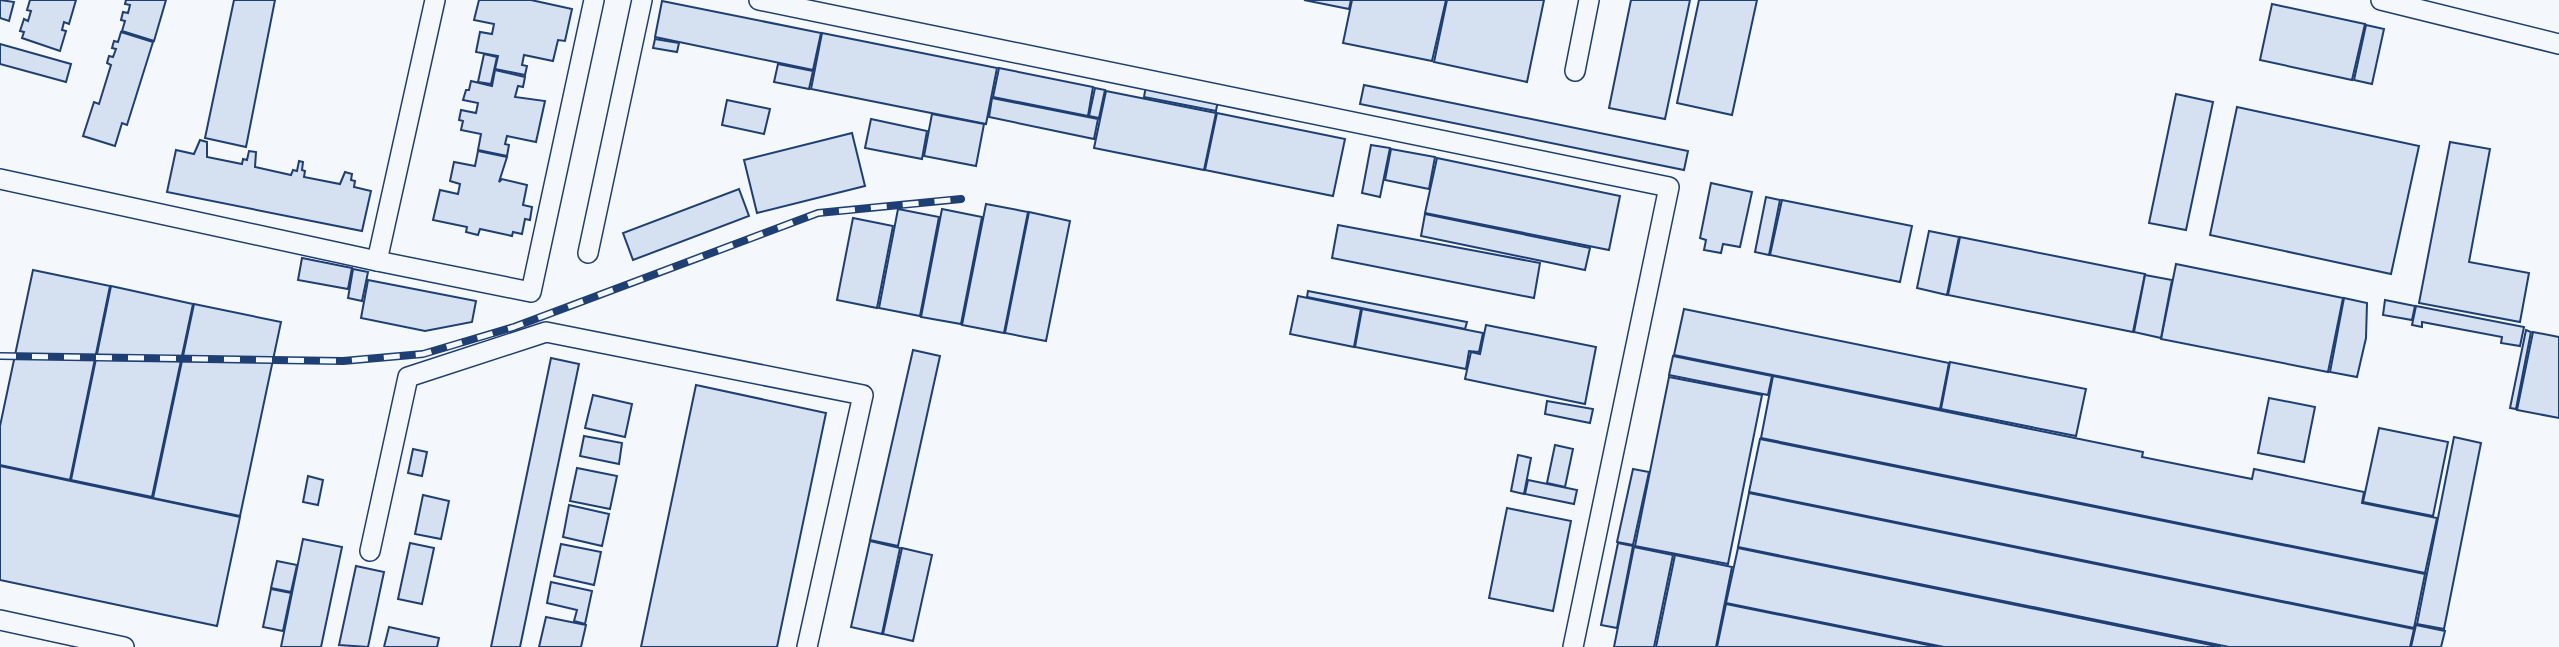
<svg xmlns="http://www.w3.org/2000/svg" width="2559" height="647" viewBox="0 0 2559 647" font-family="'Sofia Sans Condensed',sans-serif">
	<rect width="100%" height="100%" fill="#f4f7fb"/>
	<g fill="#d5e0f0" stroke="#1d3f73" stroke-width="2">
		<polygon points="0,0 14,2 9,21 0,18"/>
		<polygon points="30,0 76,0 69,24 64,22 62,30 66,31 60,51 22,38 24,32 20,31 24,19 28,21 31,11 27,10"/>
		<polygon points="126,0 166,0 154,41 122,31 125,21 121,20 123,12 128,13 130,5 125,4"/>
		<polygon points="234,0 275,0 246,147 205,138"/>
		<polygon points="479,0 531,0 572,9 565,41 558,40 553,61 524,55 522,65 527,66 525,75 495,69 498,56 476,52 480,32 492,34 494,24 474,20"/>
		<polygon points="1304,0 1351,0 1349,9"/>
		<polygon points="1352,0 1446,0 1432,61 1343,43"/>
		<polygon points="1447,0 1544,0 1527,82 1434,62"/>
		<polygon points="1631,0 1690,0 1665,119 1609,108"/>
		<polygon points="1699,0 1757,0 1732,115 1677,103"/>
		<polygon points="662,1 821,33 813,70 655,37"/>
		<polygon points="2272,4 2365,24 2352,80 2260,60"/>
		<polygon points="2366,25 2384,29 2372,84 2354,80"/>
		<polygon points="121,32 153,42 127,125 122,123 115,146 83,136 94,102 99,104 111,65 107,63 109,56 113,57 116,49 112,48 114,41 118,42"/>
		<polygon points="822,33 997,68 986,124 811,89"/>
		<polygon points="655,39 679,43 677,52 653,48"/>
		<polygon points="0,44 71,64 66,82 0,64"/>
		<polygon points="484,54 497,57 491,84 478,82"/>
		<polygon points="778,64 813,71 809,89 774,82"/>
		<polygon points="999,68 1093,87 1088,116 993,97"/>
		<polygon points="495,70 525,77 523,87 518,86 515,97 545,101 536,142 507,136 505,144 509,145 507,156 478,150 481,134 461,130 463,121 459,120 461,110 476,113 478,103 463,100 466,90 469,90 471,81 492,86"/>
		<polygon points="1364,85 1688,151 1684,170 1360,104"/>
		<polygon points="1146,86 1218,100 1216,111 1144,97"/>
		<polygon points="1095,88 1105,90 1099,118 1089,116"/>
		<polygon points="1106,91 1216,113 1204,170 1094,148"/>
		<polygon points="2176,94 2213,102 2186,230 2149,223"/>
		<polygon points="992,98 1098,119 1094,139 989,117"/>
		<polygon points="727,100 770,109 764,134 722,125"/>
		<polygon points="2237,107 2419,146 2391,274 2210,235"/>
		<polygon points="1217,113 1345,139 1333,196 1205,170"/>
		<polygon points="932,114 984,124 976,166 924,156"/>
		<polygon points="871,119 927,131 922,159 865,148"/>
		<polygon points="852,133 865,186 757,213 744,160"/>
		<polygon points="200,140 207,142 207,157 242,164 243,159 247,160 249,151 256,152 255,167 291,175 293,170 297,171 299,161 303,162 302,170 305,171 304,177 340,184 345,172 352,174 351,180 355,181 354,187 371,191 362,231 167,192 176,150 194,154"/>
		<polygon points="2450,142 2490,149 2469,262 2529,273 2520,322 2419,303"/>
		<polygon points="1371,145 1390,148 1380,197 1362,193"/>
		<polygon points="1391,149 1435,157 1429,189 1385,180"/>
		<polygon points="478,151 507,157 499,182 502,179 527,185 523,205 532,207 530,220 525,219 522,234 513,232 512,236 480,229 478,235 466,232 467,227 433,220 440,190 458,194 460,184 450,181 454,162 475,166"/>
		<polygon points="1437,158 1620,196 1609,250 1425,213"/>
		<polygon points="1711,183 1752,192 1740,247 1723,244 1721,253 1704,250 1706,240 1700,238"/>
		<polygon points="739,189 749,216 633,260 623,233"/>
		<polygon points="1766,197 1780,200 1769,255 1755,252"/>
		<polygon points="1782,200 1912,226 1900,282 1770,255"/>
		<polygon points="986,204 1028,212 1004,333 962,325"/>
		<polygon points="898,209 939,217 920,316 879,308"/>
		<polygon points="942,209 982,217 961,324 921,317"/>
		<polygon points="1029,212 1070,221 1046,341 1005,333"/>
		<polygon points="1425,214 1590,248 1585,270 1421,236"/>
		<polygon points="853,218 893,226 877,308 837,300"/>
		<polygon points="1338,225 1540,263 1534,298 1332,258"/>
		<polygon points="1929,231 1959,237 1947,295 1917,288"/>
		<polygon points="1960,237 2145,274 2133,332 1948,295"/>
		<polygon points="302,258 352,268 348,289 298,280"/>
		<polygon points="2176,264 2343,298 2328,372 2161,339"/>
		<polygon points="353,269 368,272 362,301 348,298"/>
		<polygon points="33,270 110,286 70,480 0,465 0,426"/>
		<polygon points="2145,275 2172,280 2161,338 2134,332"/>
		<polygon points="368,280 476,301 472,322 425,331 361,318"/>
		<polygon points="111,286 193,304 152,497 71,480"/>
		<polygon points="1308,291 1467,322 1465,329 1307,297"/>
		<polygon points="1298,296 1361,309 1354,347 1290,334"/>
		<polygon points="2344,298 2367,303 2366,338 2357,377 2330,372"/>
		<polygon points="2385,300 2415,306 2412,320 2383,315"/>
		<polygon points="194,304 281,322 240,516 153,498"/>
		<polygon points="2416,306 2524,327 2520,346 2501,343 2502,337 2422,322 2422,327 2412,325"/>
		<polygon points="1362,309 1483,333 1479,352 1469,351 1466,369 1355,347"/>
		<polygon points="1684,309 1949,363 1940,409 1674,355"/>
		<polygon points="1486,325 1596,347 1585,404 1465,379 1471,352 1480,354"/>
		<polygon points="2526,330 2531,332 2516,409 2510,408"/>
		<polygon points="2533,332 2559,337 2559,418 2517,410"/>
		<polygon points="913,350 940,356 898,546 870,540"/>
		<polygon points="1673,356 1772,376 1768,395 1669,375"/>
		<polygon points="551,358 579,364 520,647 491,647"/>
		<polygon points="1950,362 2086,389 2076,436 1941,409"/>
		<polygon points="1773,376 2143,452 2142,457 2252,479 2254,469 2364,492 2362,503 2437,518 2425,573 1761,438"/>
		<polygon points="1669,377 1762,395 1728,564 1635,546"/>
		<polygon points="696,385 826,413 777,647 641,647"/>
		<polygon points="593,395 632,404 625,437 585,428"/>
		<polygon points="2269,398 2315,407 2304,462 2258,453"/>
		<polygon points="1547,401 1593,409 1590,423 1545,414"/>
		<polygon points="2379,428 2448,442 2433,516 2363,502"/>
		<polygon points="584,436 622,443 619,464 580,456"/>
		<polygon points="2454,437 2481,443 2444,629 2417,624"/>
		<polygon points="1760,439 2425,574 2414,628 1749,492"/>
		<polygon points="1555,445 1573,449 1565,487 1547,483"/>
		<polygon points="413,449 427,452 422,476 408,473"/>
		<polygon points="1518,455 1531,458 1524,494 1511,491"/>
		<polygon points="0,466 240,517 217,626 0,580"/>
		<polygon points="577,468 617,476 610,509 570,501"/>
		<polygon points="1633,469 1649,472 1633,545 1617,542"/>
		<polygon points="308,476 323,480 318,505 303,502"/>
		<polygon points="1528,480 1577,490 1574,504 1525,494"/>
		<polygon points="1749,493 2414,629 2410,647 2229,647 1738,547"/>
		<polygon points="423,495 449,501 441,539 415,534"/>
		<polygon points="569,505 609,514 602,546 563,537"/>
		<polygon points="1507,508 1571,521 1553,611 1489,598"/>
		<polygon points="303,539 342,547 321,647 281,647"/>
		<polygon points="870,541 900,548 882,634 851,627"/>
		<polygon points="410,543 434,548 422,604 398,599"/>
		<polygon points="1618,543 1633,546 1617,628 1601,625"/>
		<polygon points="561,544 601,552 594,585 554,576"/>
		<polygon points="1634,547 1673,555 1654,647 1614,647"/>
		<polygon points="902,548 932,555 913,641 883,634"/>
		<polygon points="1738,548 2221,647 1944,647 1726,603"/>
		<polygon points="1675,555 1732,567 1716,647 1656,647"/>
		<polygon points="277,561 297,565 291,592 271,588"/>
		<polygon points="356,566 384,572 368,647 339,645"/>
		<polygon points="551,582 592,591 585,624 574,621 577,610 547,603"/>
		<polygon points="271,589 291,593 283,631 263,627"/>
		<polygon points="1726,604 1938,647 1717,647"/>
		<polygon points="546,617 586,625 581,647 539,647"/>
		<polygon points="2416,625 2445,631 2441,647 2411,647"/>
		<polygon points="389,627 439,638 437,647 384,647"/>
	</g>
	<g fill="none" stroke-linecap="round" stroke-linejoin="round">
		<defs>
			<g id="minor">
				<polyline points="759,0 1669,187 1573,647"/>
				<polyline points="2381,0 2559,44"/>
				<polyline points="1575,71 1589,0"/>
				<polyline points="0,179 377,261 435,0"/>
				<polyline points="588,253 642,0"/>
				<polyline points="377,261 531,292 594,0"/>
				<polyline points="370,551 408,377 546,332 863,395 807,647"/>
				<polyline points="0,620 124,647"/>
			</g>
		</defs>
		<use href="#minor" stroke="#1d3f73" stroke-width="22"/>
		<use href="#minor" stroke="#f4f7fb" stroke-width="19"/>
		<defs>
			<polyline id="rail" points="0,356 343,361 423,354 514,327 818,213 961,199"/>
		</defs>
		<use href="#rail" stroke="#1d3f73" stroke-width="8"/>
		<use href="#rail" stroke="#f4f7fb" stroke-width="5" stroke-dasharray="16" stroke-linecap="butt"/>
	</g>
</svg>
